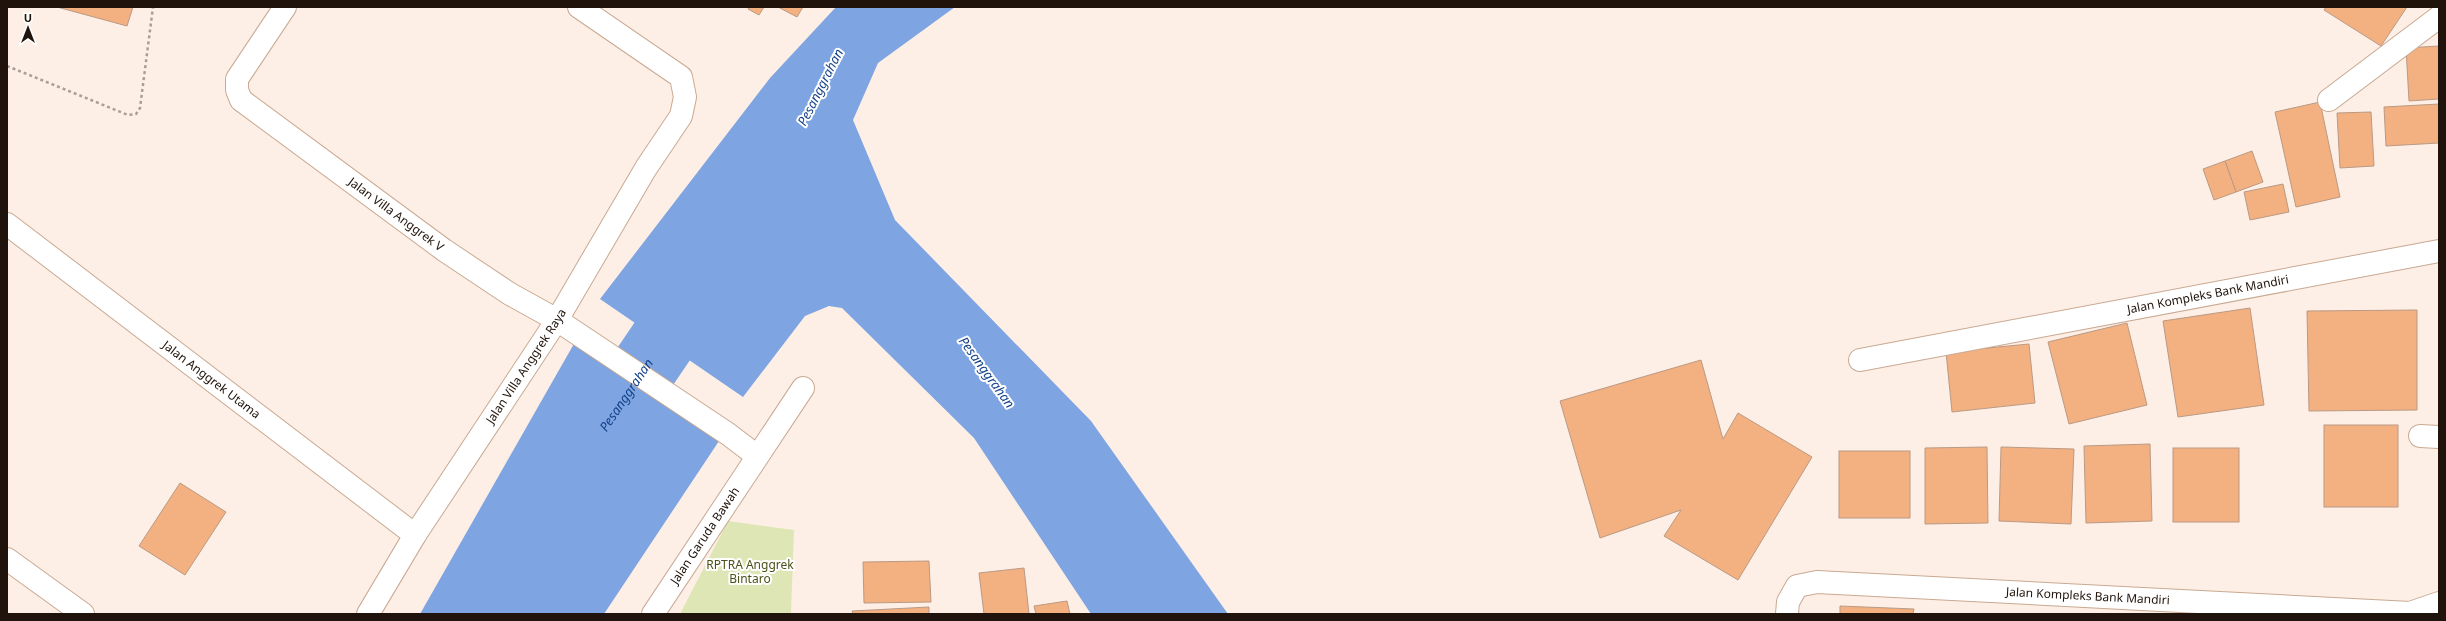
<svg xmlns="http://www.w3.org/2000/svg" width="2446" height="621" viewBox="0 0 2446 621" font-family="'Noto Sans',sans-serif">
	<rect width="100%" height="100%" fill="#fdefe6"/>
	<polygon fill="#dfe6b6" points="728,521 794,530 791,614 680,614"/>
	<g fill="#7ea4e2">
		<polygon points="836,7 955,7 878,63 853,120 895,220 1091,421 1228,614 1091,614 974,438 842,308 829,306 805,316 743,397 600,299 770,78"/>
		<polygon points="575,342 719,441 604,614 420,614"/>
	</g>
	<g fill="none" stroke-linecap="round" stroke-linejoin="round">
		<path stroke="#7ea4e2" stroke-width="67" id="s1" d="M594 442 714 265"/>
	</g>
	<g fill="#f3b081" stroke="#ba9a84">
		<polygon points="57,7 133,7 127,26"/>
		<polygon points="749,7 764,7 759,15 748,9"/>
		<polygon points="778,7 803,7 797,17"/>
		<polygon points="2326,7 2407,7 2381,46 2324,10"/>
		<polygon points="2439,46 2439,99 2409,101 2406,48"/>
		<polygon points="2320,102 2340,197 2296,207 2275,112"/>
		<polygon points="2439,104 2439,143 2386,146 2384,107"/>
		<polygon points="2371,112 2374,166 2340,168 2337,113"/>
		<polygon points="2252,151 2263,182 2236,192 2225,161"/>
		<polygon points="2225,161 2236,192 2214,200 2203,169"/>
		<polygon points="2283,184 2289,212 2250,220 2244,192"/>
		<polygon points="2250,308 2264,405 2178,417 2163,321"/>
		<polygon points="2417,310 2417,410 2309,411 2307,311"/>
		<polygon points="2127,323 2147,405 2069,424 2048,342"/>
		<polygon points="2029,344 2035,403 1952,412 1946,352"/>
		<polygon points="1701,360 1723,439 1738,413 1812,457 1738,580 1664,536 1681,510 1600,538 1560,401"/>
		<rect x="2324" y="425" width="74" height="82"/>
		<polygon points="2150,444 2152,521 2086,523 2084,446"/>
		<polygon points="1987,447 1988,523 1925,524 1925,448"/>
		<polygon points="2001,447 2074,449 2071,524 1999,521"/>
		<rect x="2173" y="448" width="66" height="74"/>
		<rect x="1839" y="451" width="71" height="67"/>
		<polygon points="180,483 226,512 185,575 139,546"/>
		<polygon points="929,561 931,602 864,603 863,562"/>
		<polygon points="1024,568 1029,614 984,614 979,573"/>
		<polygon points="1067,601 1070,614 1036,614 1034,606"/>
		<polygon points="1840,606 1914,609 1913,614 1840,614"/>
		<polygon points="929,607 929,614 853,614 852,611"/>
	</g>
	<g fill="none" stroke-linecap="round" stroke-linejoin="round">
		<defs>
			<g id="street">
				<path id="s2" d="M285 7 237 79V90L241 100 444 250 510 294 557 320 728 434 757 456"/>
				<polyline points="2329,100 2439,17"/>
				<path id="s3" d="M7 224 415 535"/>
				<path id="s4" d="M1860 360 2439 251"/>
				<polyline points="2420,436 2439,437"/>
				<polyline points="7,559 83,614"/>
				<path id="s5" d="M368 614 415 535 557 320 646 168 681 116 685 97 681 77 579 7"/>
				<path id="s6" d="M653 614 803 388"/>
				<path id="s7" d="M1787 614 1788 602 1797 586 1817 582 2410 613 2439 603"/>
			</g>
		</defs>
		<use href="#street" stroke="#c9a992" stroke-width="24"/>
		<polyline stroke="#ab9d95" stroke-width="2.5" stroke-dasharray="3 3" stroke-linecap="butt" points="7,66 128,115 136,114 140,108 153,7"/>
		<use href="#street" stroke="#fff" stroke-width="22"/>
	</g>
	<g text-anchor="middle" stroke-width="4" stroke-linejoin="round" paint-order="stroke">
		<g font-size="12" fill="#1f130b" stroke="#fff">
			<text dy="4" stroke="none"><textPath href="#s2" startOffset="301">Jalan Villa Anggrek V</textPath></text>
			<text dy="4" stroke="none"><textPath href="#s4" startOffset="354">Jalan Kompleks Bank Mandiri</textPath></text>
			<text dy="4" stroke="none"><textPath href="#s5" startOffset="294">Jalan Villa Anggrek Raya</textPath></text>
			<text dy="4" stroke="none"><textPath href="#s3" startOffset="257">Jalan Anggrek Utama</textPath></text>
			<text dy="4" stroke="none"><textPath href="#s6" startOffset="94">Jalan Garuda Bawah</textPath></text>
			<text dy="4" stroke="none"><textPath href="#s7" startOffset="322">Jalan Kompleks Bank Mandiri</textPath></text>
		</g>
		<g font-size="12" fill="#4c5119" stroke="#fff">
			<text x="750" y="569">RPTRA Anggrek<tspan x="750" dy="14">Bintaro</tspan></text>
		</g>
		<g font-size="13" font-style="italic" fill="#15428a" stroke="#fff">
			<text transform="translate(820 87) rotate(-63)" y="5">Pesanggrahan</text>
			<text transform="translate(987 372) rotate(54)" y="5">Pesanggrahan</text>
			<text dy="5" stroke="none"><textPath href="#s1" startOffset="57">Pesanggrahan</textPath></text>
		</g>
	</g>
	<rect width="2446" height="621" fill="none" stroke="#1f130b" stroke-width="16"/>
	<g transform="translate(28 28)" stroke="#ffffff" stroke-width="3" paint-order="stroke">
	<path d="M0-3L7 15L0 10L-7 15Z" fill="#1f130b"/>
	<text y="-6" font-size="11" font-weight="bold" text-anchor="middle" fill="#1f130b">U</text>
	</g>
</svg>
